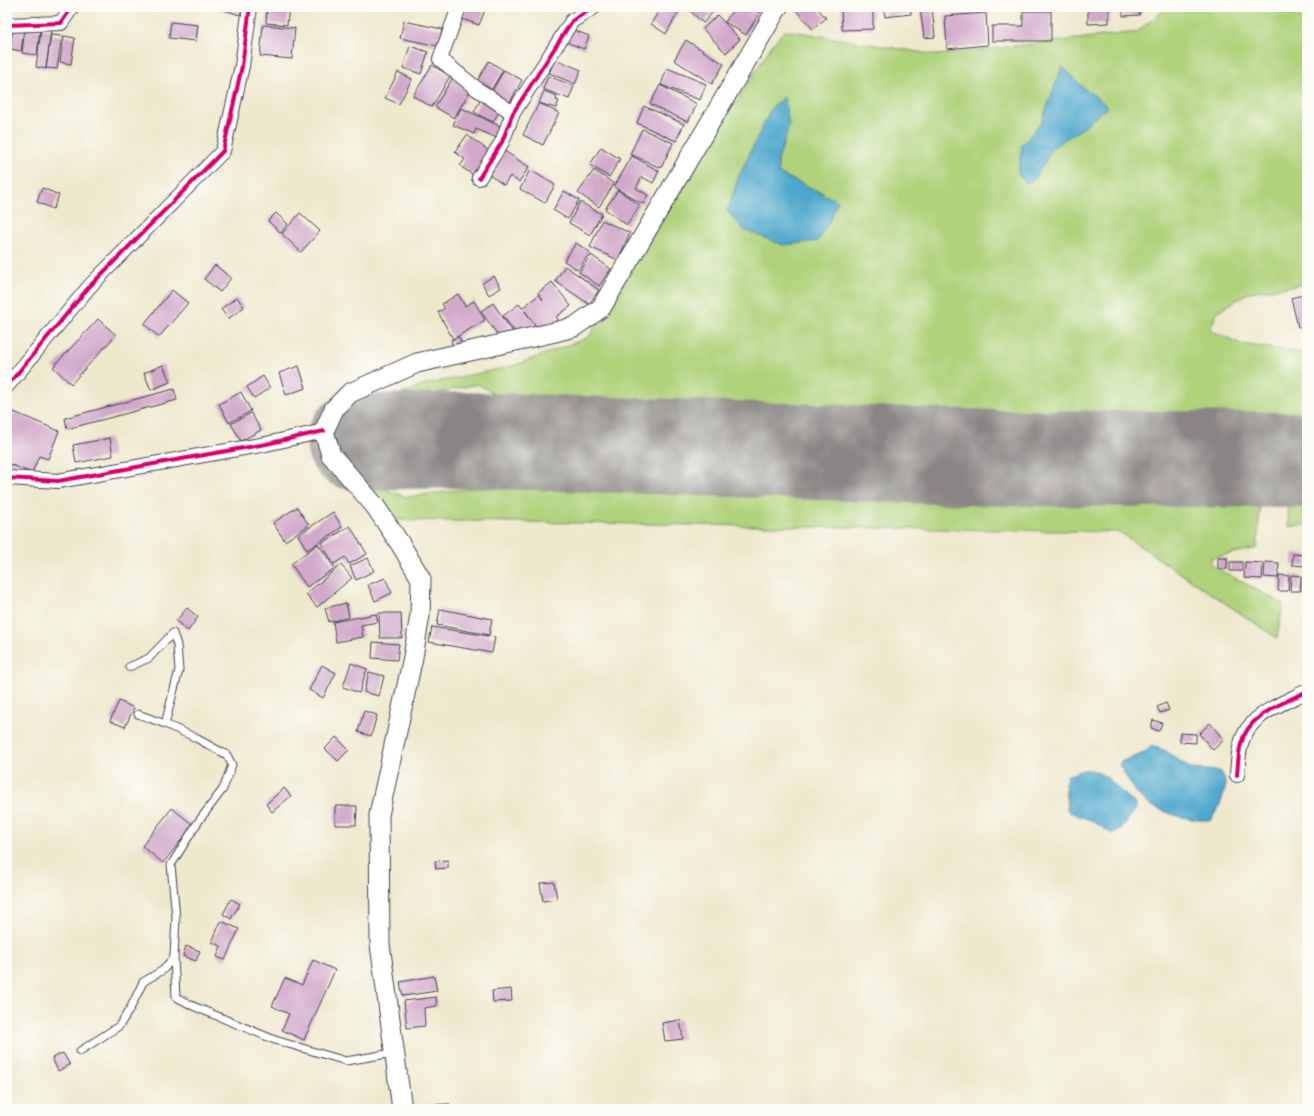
<svg xmlns="http://www.w3.org/2000/svg" width="1314" height="1116" viewBox="0 0 1314 1116" font-family="'Old Standard TT',serif">
	<rect width="100%" height="100%" fill="#fdfcf7"/>
	<filter id="ink" filterUnits="userSpaceOnUse"><feTurbulence type="fractalNoise" baseFrequency=".025" numOctaves="2"/><feDisplacementMap in="SourceGraphic" scale="8" xChannelSelector="R" yChannelSelector="G"/><feConvolveMatrix kernelMatrix="1 2 1 2 8 2 1 2 1" color-interpolation-filters="sRGB"/></filter>
	<filter id="wash" filterUnits="userSpaceOnUse"><feTurbulence type="fractalNoise" baseFrequency=".012" numOctaves="4" result="noise"/><feDisplacementMap in="SourceGraphic" scale="16" xChannelSelector="R" yChannelSelector="G"/><feGaussianBlur stdDeviation="0.9" result="paint"/><feColorMatrix in="noise" values="0 0 0 0 0 0 0 0 0 0 0 0 0 0 0 0 0 1.4 0 .05"/><feComposite in="paint" operator="in"/></filter>
	<g filter="url(#wash)">
		<rect width="100%" height="100%" fill="#eee8cd"/>
		<path fill="#afd27a" stroke="#687a5a" fill-rule="evenodd" d="M1161 7H1307V284L1250 292 1217 312 1210 330 1241 344 1305 353 1307 358V434L536 419 478 384 394 402 355 428 346 452 359 469 380 488 407 497 532 480 543 475 1307 487V525L1289 527 1287 497 1261 493 1257 548 1211 558V565L1283 604 1277 638 1119 532 394 520 342 459 344 438 360 415 386 400 427 384 513 366 589 337 772 45 785 30 937 55 1137 32 1161 12ZM1062 66 1080 85 1100 100 1107 107 1084 127 1052 148 1036 178 1022 145 1041 123ZM784 97 789 126 778 161V173L823 193 739 176 772 107Z"/>
		<g fill="#4ea7cc" stroke="#386484">
			<polygon points="1062,66 1080,85 1100,100 1108,107 1084,127 1052,148 1036,178 1026,183 1018,174 1022,145 1041,123"/>
			<polygon points="784,97 789,126 778,161 778,173 838,201 829,222 818,241 783,245 744,230 727,211 739,176 772,107"/>
			<path d="M1152 745 1166 751 1191 769 1220 771C1233 785 1219 807 1211 820 1192 822 1158 812 1143 800 1138 796 1122 771 1119 764L1122 761C1133 757 1145 755 1152 745Z"/>
			<path d="M1083 770C1106 767 1118 793 1136 804V809L1122 828 1112 834 1093 821 1069 812 1067 809 1065 783 1068 775Z"/>
		</g>
		<g fill="none" stroke-linecap="round" stroke-linejoin="round">
			<polyline stroke="#888584" stroke-width="96" points="354,442 465,440 997,458 1307,460"/>
		</g>
		<g id="blocks">
			<g fill="#d2a9ca">
				<polygon points="214,7 243,7 240,15"/>
				<polygon points="267,7 289,7 287,25 266,23"/>
				<polygon points="467,7 477,7 485,10 479,25 462,19"/>
				<polygon points="661,7 672,7 679,11 666,34 651,24"/>
				<polygon points="691,7 714,7 716,9 703,23 688,9"/>
				<polygon points="735,7 763,7 746,35 725,22"/>
				<polygon points="793,7 816,7 826,18 813,29"/>
				<polygon points="841,7 873,7 873,29 842,30"/>
				<polygon points="884,7 911,7 911,14 885,17"/>
				<polygon points="920,7 932,7 935,37 924,38"/>
				<polygon points="1088,7 1109,7 1109,23 1088,24"/>
				<polygon points="1123,7 1139,7 1140,15 1123,16"/>
				<polygon points="1140,7 1156,7 1156,8 1141,9"/>
				<polygon points="1023,11 1051,11 1051,41 992,41 992,26 1023,26"/>
				<polygon points="986,13 988,45 947,49 945,16"/>
				<polygon points="717,15 740,39 726,53 703,29"/>
				<polygon points="404,21 442,29 438,46 400,38"/>
				<polygon points="171,22 198,25 196,41 169,38"/>
				<polygon points="263,25 295,28 292,59 260,56"/>
				<polygon points="13,27 24,28 21,51 10,49"/>
				<polygon points="7,28 12,29 9,51 7,50"/>
				<polygon points="25,28 40,30 37,55 22,53"/>
				<polygon points="41,29 51,30 46,69 36,67"/>
				<polygon points="571,29 589,36 584,49 566,42"/>
				<polygon points="51,35 62,36 57,69 46,68"/>
				<polygon points="64,36 75,38 71,64 60,62"/>
				<polygon points="686,40 724,64 712,84 674,60"/>
				<polygon points="410,46 428,52 421,74 403,68"/>
				<polygon points="555,59 581,70 575,84 549,73"/>
				<polygon points="489,61 503,70 490,92 476,83"/>
				<polygon points="432,65 450,76 432,107 413,96"/>
				<polygon points="667,68 706,84 700,100 661,85"/>
				<polygon points="504,70 522,80 509,104 491,93"/>
				<polygon points="398,72 412,79 399,104 385,98"/>
				<polygon points="548,76 574,86 569,99 543,89"/>
				<polygon points="453,77 472,88 454,118 435,107"/>
				<polygon points="660,85 697,104 688,122 650,104"/>
				<polygon points="544,91 557,96 556,100 559,101 556,108 539,103"/>
				<polygon points="481,99 500,110 493,122 474,112"/>
				<polygon points="539,103 559,113 543,145 523,135"/>
				<polygon points="644,106 684,124 676,141 637,123"/>
				<polygon points="461,108 502,127 497,138 476,129 474,134 453,125"/>
				<polygon points="642,129 673,143 661,168 630,154"/>
				<polygon points="467,135 489,151 473,175 460,166 465,159 455,152"/>
				<polygon points="601,147 620,159 609,177 590,165"/>
				<polygon points="503,150 529,167 519,182 510,176 504,185 488,174"/>
				<polygon points="632,156 659,171 653,183 642,177 636,188 648,195 643,204 614,187"/>
				<polygon points="530,170 555,185 545,203 520,189"/>
				<polygon points="594,170 614,184 599,207 578,193"/>
				<polygon points="42,188 59,195 53,209 37,202"/>
				<polygon points="618,190 640,205 627,225 605,209"/>
				<polygon points="564,191 579,200 568,219 553,210"/>
				<polygon points="580,202 602,214 590,235 569,223"/>
				<polygon points="276,213 288,224 281,233 268,221"/>
				<polygon points="300,213 320,231 301,252 282,234"/>
				<polygon points="602,220 630,233 618,260 590,247"/>
				<polygon points="576,243 590,252 578,270 564,261"/>
				<polygon points="591,255 611,269 599,286 579,272"/>
				<polygon points="215,265 231,278 220,292 204,279"/>
				<polygon points="565,266 599,290 589,304 555,281"/>
				<polygon points="494,276 501,288 489,295 482,283"/>
				<polygon points="552,282 571,306 556,317 558,319 541,333 525,311 538,330 523,342 503,316 519,304 522,308 539,295 543,300 538,293"/>
				<polygon points="172,290 188,303 159,337 144,324"/>
				<polygon points="458,294 465,306 474,301 485,320 453,339 438,312 445,308 442,304"/>
				<polygon points="1307,294 1307,325 1298,327 1291,298"/>
				<polygon points="237,297 244,307 228,319 221,309"/>
				<polygon points="493,303 518,339 506,347 481,311"/>
				<polygon points="98,319 116,335 71,384 53,367"/>
				<polygon points="459,337 464,351 455,354 451,340"/>
				<polygon points="163,365 170,382 151,390 144,373"/>
				<polygon points="299,366 306,388 286,395 279,373"/>
				<polygon points="263,376 270,388 254,398 247,387"/>
				<polygon points="174,389 177,400 67,429 65,418"/>
				<polygon points="241,392 251,411 229,423 219,404"/>
				<polygon points="14,412 59,431 48,459 39,456 32,473 7,463 7,428"/>
				<polygon points="251,413 261,430 241,441 231,424"/>
				<polygon points="110,438 113,456 76,463 73,445"/>
				<polygon points="297,507 309,525 285,541 273,523"/>
				<polygon points="333,512 342,527 307,550 298,535"/>
				<polygon points="350,526 367,554 349,564 345,557 334,564 321,543"/>
				<polygon points="318,544 335,568 307,587 291,564"/>
				<polygon points="1293,554 1307,555 1307,566 1292,565"/>
				<polygon points="368,558 374,571 356,580 350,566"/>
				<rect x="1218" y="558" width="9" height="11"/>
				<rect x="1230" y="562" width="12" height="9"/>
				<polygon points="1245,562 1263,563 1262,579 1244,578"/>
				<polygon points="1265,562 1279,563 1278,578 1264,577"/>
				<polygon points="341,565 352,578 317,607 306,594"/>
				<polygon points="1279,575 1289,576 1288,591 1278,591"/>
				<polygon points="1291,575 1301,576 1300,591 1290,591"/>
				<polygon points="1303,577 1307,577 1307,591 1302,591"/>
				<polygon points="385,578 392,593 375,601 368,585"/>
				<polygon points="346,603 349,617 329,622 325,608"/>
				<polygon points="187,608 198,617 188,631 176,621"/>
				<polygon points="440,609 492,619 489,635 437,625"/>
				<polygon points="379,613 401,613 402,638 380,638"/>
				<polygon points="376,614 378,622 361,625 363,637 336,642 333,622"/>
				<polygon points="432,627 495,637 492,653 429,642"/>
				<polygon points="373,642 399,644 397,660 372,658"/>
				<polygon points="351,663 367,669 359,693 343,687"/>
				<polygon points="322,665 336,673 323,698 309,690"/>
				<polygon points="369,672 384,676 379,696 364,692"/>
				<polygon points="119,701 134,708 125,727 110,721"/>
				<polygon points="1166,703 1169,710 1160,713 1157,707"/>
				<polygon points="364,711 377,715 371,736 358,732"/>
				<polygon points="1153,720 1162,723 1159,731 1151,728"/>
				<polygon points="1210,723 1224,740 1213,750 1199,734"/>
				<polygon points="1180,733 1196,734 1196,743 1180,742"/>
				<polygon points="336,737 349,750 338,761 325,749"/>
				<polygon points="284,788 291,796 272,812 266,804"/>
				<polygon points="335,806 357,806 356,825 335,825"/>
				<polygon points="172,808 193,825 163,863 142,846"/>
				<polygon points="448,860 448,868 436,869 435,861"/>
				<polygon points="554,882 557,899 543,901 540,883"/>
				<polygon points="231,899 240,904 231,919 223,914"/>
				<polygon points="221,921 239,929 225,960 217,957 221,946 212,942"/>
				<polygon points="186,946 200,951 196,961 183,956"/>
				<polygon points="313,960 335,970 304,1040 282,1030 289,1014 272,1006 285,978 302,985"/>
				<polygon points="434,976 437,991 403,996 400,982"/>
				<polygon points="511,989 512,1001 493,1002 492,991"/>
				<polygon points="436,997 437,1006 424,1008 425,1026 407,1028 404,1001"/>
				<polygon points="680,1020 683,1039 665,1041 662,1023"/>
				<polygon points="63,1053 70,1065 58,1071 52,1058"/>
				<polygon points="450,1104 450,1109 426,1109 426,1105"/>
			</g>
		</g>
	</g>
	<g filter="url(#ink)">
		<use href="#blocks" fill-opacity="0" stroke="#414051" stroke-width="1"/>
		<g fill="none" stroke-linecap="round" stroke-linejoin="round">
			<defs>
				<g id="service">
					<polyline points="129,667 149,658 173,633 177,645 179,670 165,724"/>
					<polyline points="138,714 165,724 194,737 227,755 232,765 223,789 198,822 171,865 176,917 174,957 176,997 193,1006 275,1040 346,1061 393,1053"/>
					<polyline points="80,1051 119,1026 130,1009 143,982 163,970 174,957"/>
				</g>
				<g id="minor">
					<polyline points="459,7 440,59 477,89 513,113"/>
					<polyline points="7,25 61,23 72,7"/>
					<polyline points="479,178 502,142 513,113 572,21 594,7"/>
					<polyline points="7,386 89,287 223,151 242,66 250,7"/>
					<polyline points="7,478 58,481 266,444 324,431"/>
					<path d="M1237 775C1238 765 1238 754 1241 744 1248 714 1283 704 1307 691"/>
				</g>
				<polyline id="secondary" points="402,1109 380,944 379,815 413,657 420,615 421,579 401,545 375,506 331,455 324,431 334,409 350,393 417,363 551,333 574,327 601,308 778,7"/>
			</defs>
			<use href="#service" stroke="#414051" stroke-width="9"/>
			<use href="#minor" stroke="#414051" stroke-width="16"/>
			<use href="#secondary" stroke="#414051" stroke-width="21"/>
			<use href="#service" stroke="#fff" stroke-width="7"/>
			<use href="#minor" stroke="#fff" stroke-width="14"/>
			<use href="#secondary" stroke="#fff" stroke-width="19"/>
			<defs>
				<g id="cycleway">
					<polyline points="7,25 61,23 72,7"/>
					<polyline points="479,178 502,142 513,113 572,21 594,7"/>
					<polyline points="7,386 89,287 223,151 242,66 250,7"/>
					<polyline points="7,478 58,481 266,444 324,431"/>
					<path d="M1237 775C1238 765 1238 754 1241 744 1248 714 1283 704 1307 691"/>
				</g>
			</defs>
			<use href="#cycleway" stroke="#fdfcf7" stroke-width="6"/>
			<use href="#cycleway" stroke="#d6006c" stroke-width="4"/>
		</g>
	</g>
	<rect width="1314" height="1116" fill="none" stroke="#fdfcf7" stroke-width="24"/>
</svg>
